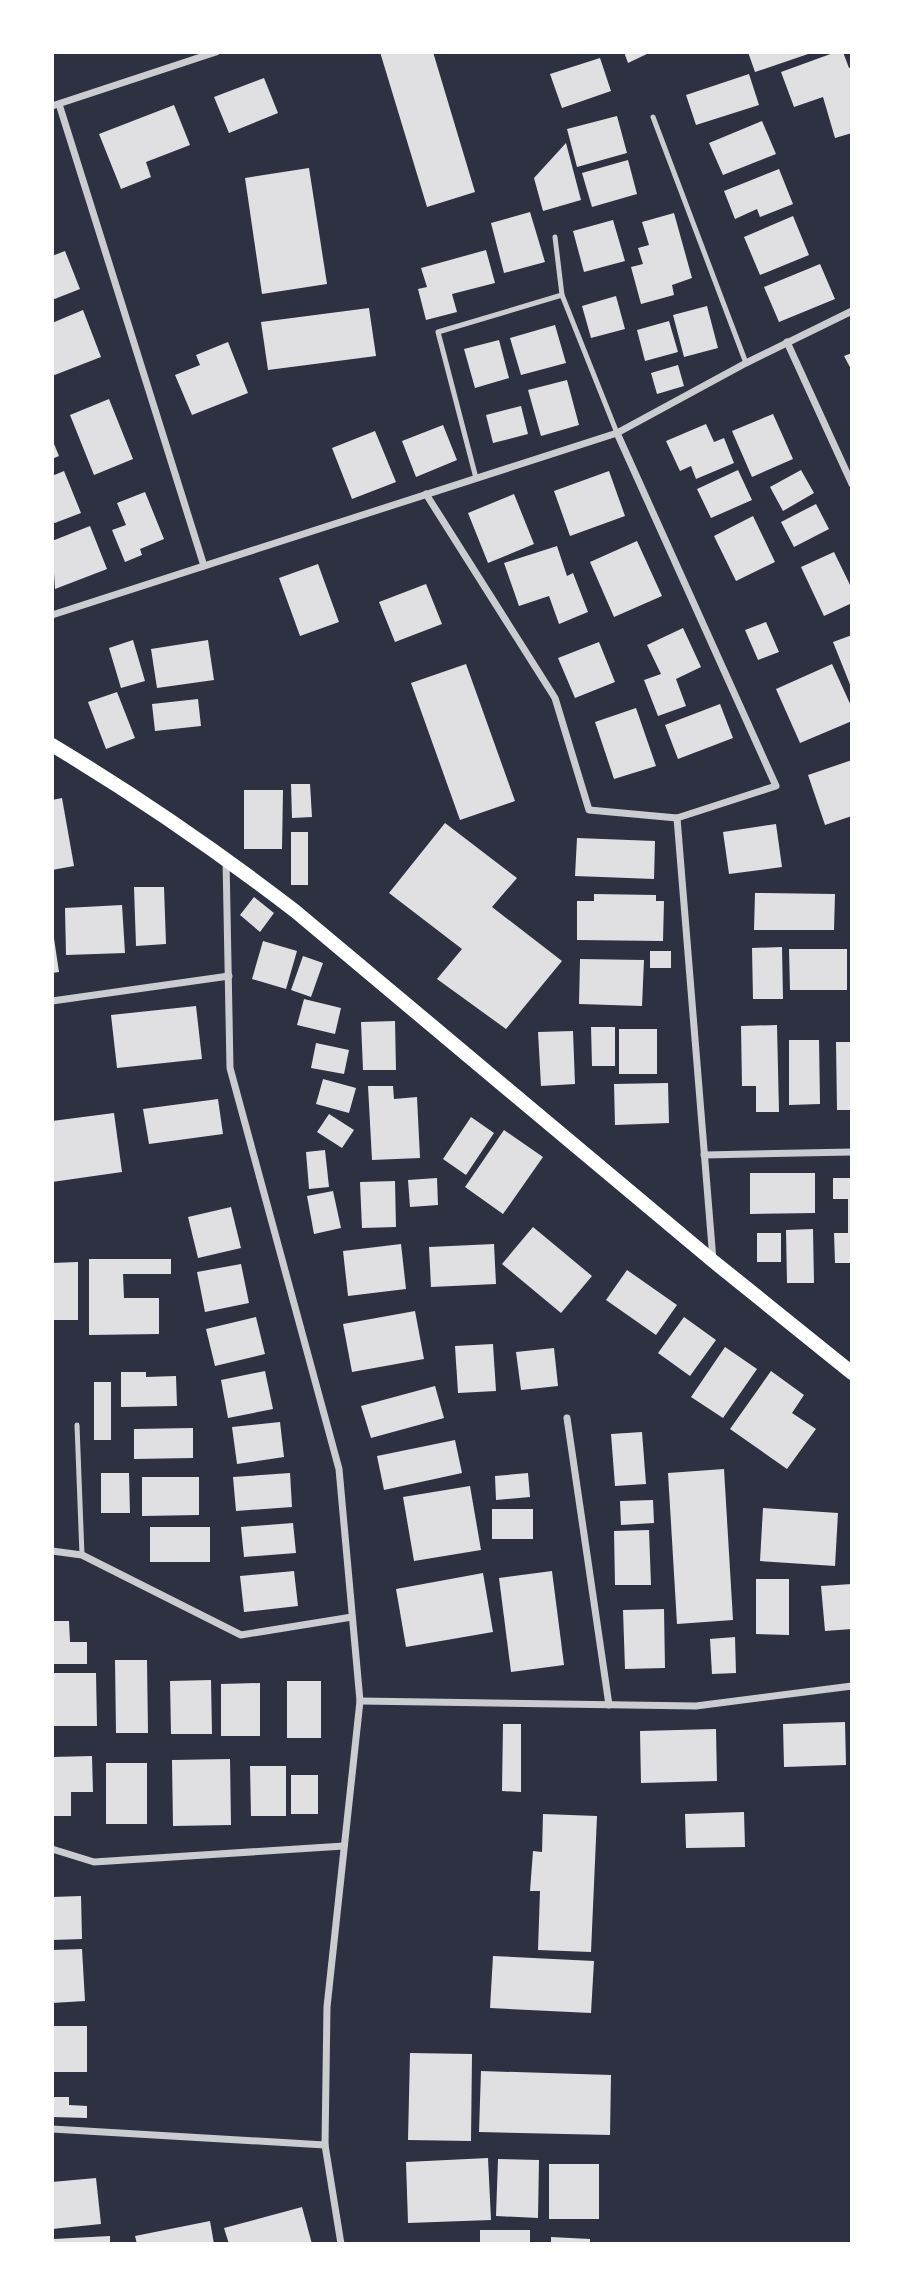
<svg xmlns="http://www.w3.org/2000/svg" width="904" height="2296" viewBox="0 0 904 2296" font-family="'Golos Text',sans-serif">
	<rect width="100%" height="100%" fill="#2d3142"/>
	<g fill="#e0e0e3">
		<polygon points="380,52 433,52 475,192 427,207"/>
		<polygon points="624,52 651,52 628,63"/>
		<polygon points="748,52 811,52 811,53 755,72"/>
		<polygon points="836,52 843,52 849,68 852,67 852,133 835,138 823,97 794,107 781,72"/>
		<polygon points="600,58 611,91 562,108 550,74"/>
		<polygon points="749,74 759,105 696,125 686,95"/>
		<polygon points="264,78 278,113 229,133 214,97"/>
		<polygon points="174,105 190,145 146,162 151,177 121,189 99,134"/>
		<polygon points="617,116 627,153 577,167 567,129"/>
		<polygon points="762,121 776,154 723,175 709,143"/>
		<polygon points="566,143 581,200 543,211 534,178"/>
		<polygon points="628,160 637,194 592,207 582,173"/>
		<polygon points="309,168 327,284 262,294 245,178"/>
		<polygon points="779,169 793,204 760,217 757,209 735,219 724,191"/>
		<polygon points="530,212 545,262 504,273 491,223"/>
		<polygon points="674,213 692,278 672,285 674,295 641,304 631,267 643,264 638,248 649,245 642,222"/>
		<polygon points="793,216 809,255 760,275 744,237"/>
		<polygon points="613,220 625,261 584,272 573,231"/>
		<polygon points="486,250 495,283 452,294 457,312 426,320 418,289 427,287 421,268"/>
		<polygon points="65,251 80,289 52,300 52,256"/>
		<polygon points="820,264 835,299 779,322 764,287"/>
		<polygon points="616,296 625,329 591,338 582,306"/>
		<polygon points="707,306 718,348 684,357 673,315"/>
		<polygon points="369,308 376,356 268,370 261,322"/>
		<polygon points="83,310 101,357 52,376 52,323"/>
		<polygon points="669,321 678,352 645,361 637,330"/>
		<polygon points="555,325 566,363 521,375 510,338"/>
		<polygon points="499,340 509,378 475,388 464,349"/>
		<polygon points="228,342 248,393 192,415 175,375 200,365 196,355"/>
		<polygon points="852,353 852,371 844,356"/>
		<polygon points="678,365 684,386 657,394 651,373"/>
		<polygon points="567,380 579,425 541,436 528,390"/>
		<polygon points="109,399 133,459 94,475 70,415"/>
		<polygon points="521,406 528,434 493,443 486,415"/>
		<polygon points="773,414 793,459 752,477 732,431"/>
		<polygon points="706,424 714,442 724,438 734,463 696,479 691,466 680,471 666,441"/>
		<polygon points="443,425 457,460 416,477 402,441"/>
		<polygon points="375,431 396,482 352,499 332,448"/>
		<polygon points="52,439 59,456 52,459"/>
		<polygon points="738,470 752,500 711,518 697,489"/>
		<polygon points="801,470 814,493 783,511 770,487"/>
		<polygon points="64,471 81,513 52,524 52,476"/>
		<polygon points="609,471 625,516 570,536 554,491"/>
		<polygon points="145,492 164,539 140,549 142,555 125,562 112,530 126,525 117,503"/>
		<polygon points="514,494 534,544 488,563 468,513"/>
		<polygon points="816,504 829,529 794,547 781,522"/>
		<polygon points="753,516 775,562 736,581 714,536"/>
		<polygon points="90,526 107,569 55,589 52,541"/>
		<polygon points="637,541 662,596 614,617 590,562"/>
		<polygon points="557,546 567,576 573,573 588,612 559,624 549,596 519,606 504,563"/>
		<polygon points="834,552 852,589 852,603 824,616 801,567"/>
		<polygon points="318,564 339,622 300,636 279,578"/>
		<polygon points="426,584 442,624 395,642 379,602"/>
		<polygon points="766,622 779,652 758,660 745,630"/>
		<polygon points="683,628 701,667 676,679 686,706 658,716 644,680 661,674 647,645"/>
		<polygon points="852,635 852,687 851,687 833,642"/>
		<polygon points="133,640 145,681 121,688 109,648"/>
		<polygon points="208,640 214,680 157,688 151,649"/>
		<polygon points="599,642 615,682 575,698 558,658"/>
		<polygon points="466,664 515,801 460,820 411,683"/>
		<polygon points="832,664 852,708 852,721 800,743 776,689"/>
		<polygon points="117,692 135,738 106,749 88,702"/>
		<polygon points="198,699 201,726 155,731 152,704"/>
		<polygon points="720,704 733,738 678,759 665,725"/>
		<polygon points="636,708 656,766 614,779 595,722"/>
		<polygon points="852,760 852,816 825,825 808,775"/>
		<polygon points="291,784 310,784 312,817 292,818"/>
		<polygon points="244,790 283,790 282,849 244,849"/>
		<polygon points="62,798 74,866 52,870 52,800"/>
		<polygon points="445,823 517,878 492,907 562,961 506,1029 437,979 462,949 389,893"/>
		<polygon points="776,824 782,867 729,874 723,832"/>
		<rect x="291" y="832" width="17" height="53"/>
		<polygon points="577,838 655,841 654,879 575,876"/>
		<polygon points="134,887 164,887 166,944 136,946"/>
		<polygon points="755,893 835,894 834,930 754,930"/>
		<polygon points="594,894 656,895 656,901 664,901 663,941 577,940 577,901 594,901"/>
		<polygon points="254,897 274,913 260,932 240,915"/>
		<polygon points="122,905 125,953 66,955 65,908"/>
		<polygon points="52,925 59,972 52,973"/>
		<polygon points="263,941 297,951 286,989 252,979"/>
		<polygon points="782,947 783,999 753,999 752,948"/>
		<polygon points="789,949 847,949 847,990 790,990"/>
		<rect x="650" y="951" width="21" height="17"/>
		<polygon points="303,956 323,963 311,997 291,990"/>
		<polygon points="580,959 644,960 642,1006 579,1004"/>
		<polygon points="304,999 341,1008 335,1034 297,1025"/>
		<polygon points="196,1006 202,1059 117,1068 111,1015"/>
		<polygon points="395,1021 396,1070 363,1070 361,1022"/>
		<polygon points="777,1025 779,1112 756,1112 756,1086 742,1086 741,1026"/>
		<polygon points="591,1027 615,1027 615,1066 592,1066"/>
		<rect x="619" y="1029" width="38" height="45"/>
		<polygon points="573,1031 575,1084 541,1086 538,1032"/>
		<polygon points="789,1040 819,1040 820,1104 789,1105"/>
		<polygon points="836,1042 852,1042 852,1110 837,1110"/>
		<polygon points="316,1043 349,1050 344,1074 311,1068"/>
		<polygon points="323,1079 356,1088 349,1113 316,1104"/>
		<polygon points="668,1083 669,1123 615,1125 614,1084"/>
		<polygon points="368,1086 393,1086 394,1099 417,1097 420,1158 372,1160"/>
		<polygon points="218,1099 223,1134 149,1144 143,1109"/>
		<polygon points="114,1113 122,1172 52,1182 52,1121"/>
		<polygon points="329,1114 354,1130 342,1148 317,1132"/>
		<polygon points="471,1117 494,1133 466,1175 443,1159"/>
		<polygon points="504,1130 543,1157 503,1214 465,1187"/>
		<polygon points="325,1150 329,1187 309,1189 306,1152"/>
		<polygon points="750,1173 815,1173 815,1213 750,1214"/>
		<polygon points="437,1178 438,1205 410,1207 408,1180"/>
		<polygon points="833,1178 852,1178 852,1263 835,1263 834,1233 848,1233 848,1199 833,1199"/>
		<polygon points="395,1181 396,1227 362,1228 360,1182"/>
		<polygon points="333,1191 341,1228 314,1234 307,1196"/>
		<polygon points="231,1207 241,1248 198,1258 188,1217"/>
		<polygon points="533,1227 592,1276 561,1313 502,1264"/>
		<polygon points="813,1229 814,1283 787,1283 786,1230"/>
		<rect x="757" y="1233" width="24" height="29"/>
		<polygon points="401,1244 406,1289 348,1296 343,1251"/>
		<polygon points="494,1244 496,1284 431,1287 429,1247"/>
		<polygon points="89,1259 171,1259 171,1274 123,1274 124,1298 159,1298 159,1334 89,1335"/>
		<polygon points="78,1262 78,1320 52,1320 52,1263"/>
		<polygon points="241,1264 249,1303 205,1312 197,1272"/>
		<polygon points="627,1270 677,1305 656,1335 606,1300"/>
		<polygon points="415,1311 424,1359 352,1372 343,1324"/>
		<polygon points="256,1317 265,1354 215,1366 206,1329"/>
		<polygon points="684,1317 716,1340 690,1376 658,1353"/>
		<polygon points="493,1344 496,1391 458,1393 455,1346"/>
		<polygon points="725,1347 757,1369 723,1418 691,1397"/>
		<polygon points="554,1348 558,1386 521,1390 516,1352"/>
		<polygon points="265,1371 273,1409 228,1418 221,1380"/>
		<polygon points="771,1371 804,1395 792,1413 816,1429 787,1469 730,1429"/>
		<polygon points="121,1372 146,1372 146,1377 176,1376 177,1406 121,1407"/>
		<rect x="94" y="1382" width="17" height="58"/>
		<polygon points="435,1386 444,1418 371,1438 361,1406"/>
		<polygon points="280,1422 284,1457 237,1464 232,1427"/>
		<polygon points="193,1428 193,1458 134,1459 134,1429"/>
		<polygon points="642,1432 646,1484 615,1486 611,1434"/>
		<polygon points="455,1440 462,1473 384,1490 377,1456"/>
		<polygon points="724,1469 733,1620 677,1624 668,1473"/>
		<polygon points="101,1473 129,1473 130,1513 101,1513"/>
		<polygon points="290,1473 292,1507 236,1511 233,1477"/>
		<polygon points="528,1473 530,1497 496,1500 495,1476"/>
		<polygon points="142,1477 199,1477 199,1515 142,1516"/>
		<polygon points="470,1486 481,1550 414,1561 403,1497"/>
		<polygon points="653,1500 654,1523 621,1525 620,1501"/>
		<polygon points="763,1508 838,1513 835,1566 760,1561"/>
		<rect x="492" y="1509" width="41" height="30"/>
		<polygon points="293,1523 296,1553 244,1557 241,1527"/>
		<rect x="150" y="1527" width="60" height="35"/>
		<polygon points="649,1530 651,1585 615,1585 614,1531"/>
		<polygon points="294,1571 298,1606 244,1612 240,1576"/>
		<polygon points="552,1571 564,1665 511,1672 499,1578"/>
		<polygon points="483,1573 493,1632 406,1647 396,1589"/>
		<polygon points="756,1579 789,1579 789,1635 756,1634"/>
		<polygon points="852,1584 852,1629 825,1631 821,1586"/>
		<polygon points="664,1609 665,1668 625,1669 623,1610"/>
		<polygon points="52,1621 69,1621 70,1642 87,1642 87,1664 52,1664"/>
		<polygon points="735,1637 736,1673 712,1674 710,1639"/>
		<polygon points="115,1660 147,1660 148,1733 116,1733"/>
		<polygon points="52,1673 96,1673 97,1726 52,1726"/>
		<polygon points="211,1680 212,1734 171,1734 170,1681"/>
		<rect x="287" y="1681" width="34" height="57"/>
		<polygon points="260,1683 260,1736 221,1736 221,1684"/>
		<polygon points="845,1722 846,1765 784,1767 783,1724"/>
		<polygon points="503,1724 521,1724 521,1792 502,1791"/>
		<polygon points="716,1729 717,1781 641,1783 640,1731"/>
		<polygon points="92,1756 93,1792 71,1792 71,1816 52,1816 52,1757"/>
		<polygon points="230,1759 231,1825 173,1826 172,1760"/>
		<rect x="106" y="1763" width="41" height="61"/>
		<polygon points="250,1766 286,1766 286,1816 251,1816"/>
		<rect x="291" y="1775" width="27" height="39"/>
		<polygon points="744,1812 745,1847 686,1848 685,1814"/>
		<polygon points="543,1814 597,1816 591,1952 538,1950 540,1891 530,1891 533,1851 542,1852"/>
		<polygon points="81,1896 82,1939 52,1940 52,1897"/>
		<polygon points="82,1949 85,2001 52,2003 52,1950"/>
		<polygon points="493,1956 594,1961 591,2013 490,2008"/>
		<rect x="52" y="2026" width="35" height="46"/>
		<polygon points="410,2053 472,2054 471,2141 408,2140"/>
		<polygon points="481,2071 611,2075 610,2135 479,2132"/>
		<polygon points="52,2097 69,2097 69,2105 87,2106 87,2118 52,2117"/>
		<polygon points="488,2158 491,2220 408,2223 406,2162"/>
		<polygon points="498,2159 539,2160 538,2218 496,2216"/>
		<rect x="549" y="2164" width="50" height="55"/>
		<polygon points="96,2178 101,2224 52,2229 52,2182"/>
		<polygon points="302,2207 312,2244 229,2244 224,2228"/>
		<polygon points="210,2221 214,2244 137,2244 135,2236"/>
		<rect x="480" y="2230" width="50" height="14"/>
		<polygon points="110,2236 110,2244 54,2244 54,2239"/>
		<polygon points="551,2237 590,2239 590,2244 551,2244"/>
	</g>
	<g fill="none" stroke-linecap="round" stroke-linejoin="round">
		<g stroke="#caccd0" stroke-width="5">
			<polyline points="653,117 746,363"/>
			<polyline points="555,237 562,295 617,433"/>
			<polyline points="476,478 438,332 562,295"/>
			<polyline points="77,1425 82,1555"/>
		</g>
		<g stroke="#caccd0" stroke-width="7">
			<polyline points="59,104 204,566"/>
			<polyline points="52,106 216,52"/>
			<polyline points="787,342 852,484"/>
			<polyline points="426,494 555,698 589,810 677,818 776,786 617,433"/>
			<polyline points="52,615 617,433 746,363 852,311"/>
			<polyline points="677,818 713,1260"/>
			<polyline points="226,859 230,1068 339,1469 360,1701 327,2007 325,2145 341,2244"/>
			<polyline points="52,1001 229,976"/>
			<polyline points="704,1155 852,1152"/>
			<polyline points="567,1418 609,1705"/>
			<polyline points="52,1551 82,1555 241,1635 352,1617"/>
			<polyline points="360,1701 696,1706 852,1686"/>
			<polyline points="52,1849 94,1862 344,1846"/>
			<polyline points="52,2129 325,2145"/>
		</g>
		<path stroke="#fff" stroke-width="14" d="M52 745C137 796 217 851 295 911L713 1261 852 1373"/>
	</g>
	<rect width="904" height="2296" fill="none" stroke="#ffffff" stroke-width="108"/>
</svg>
